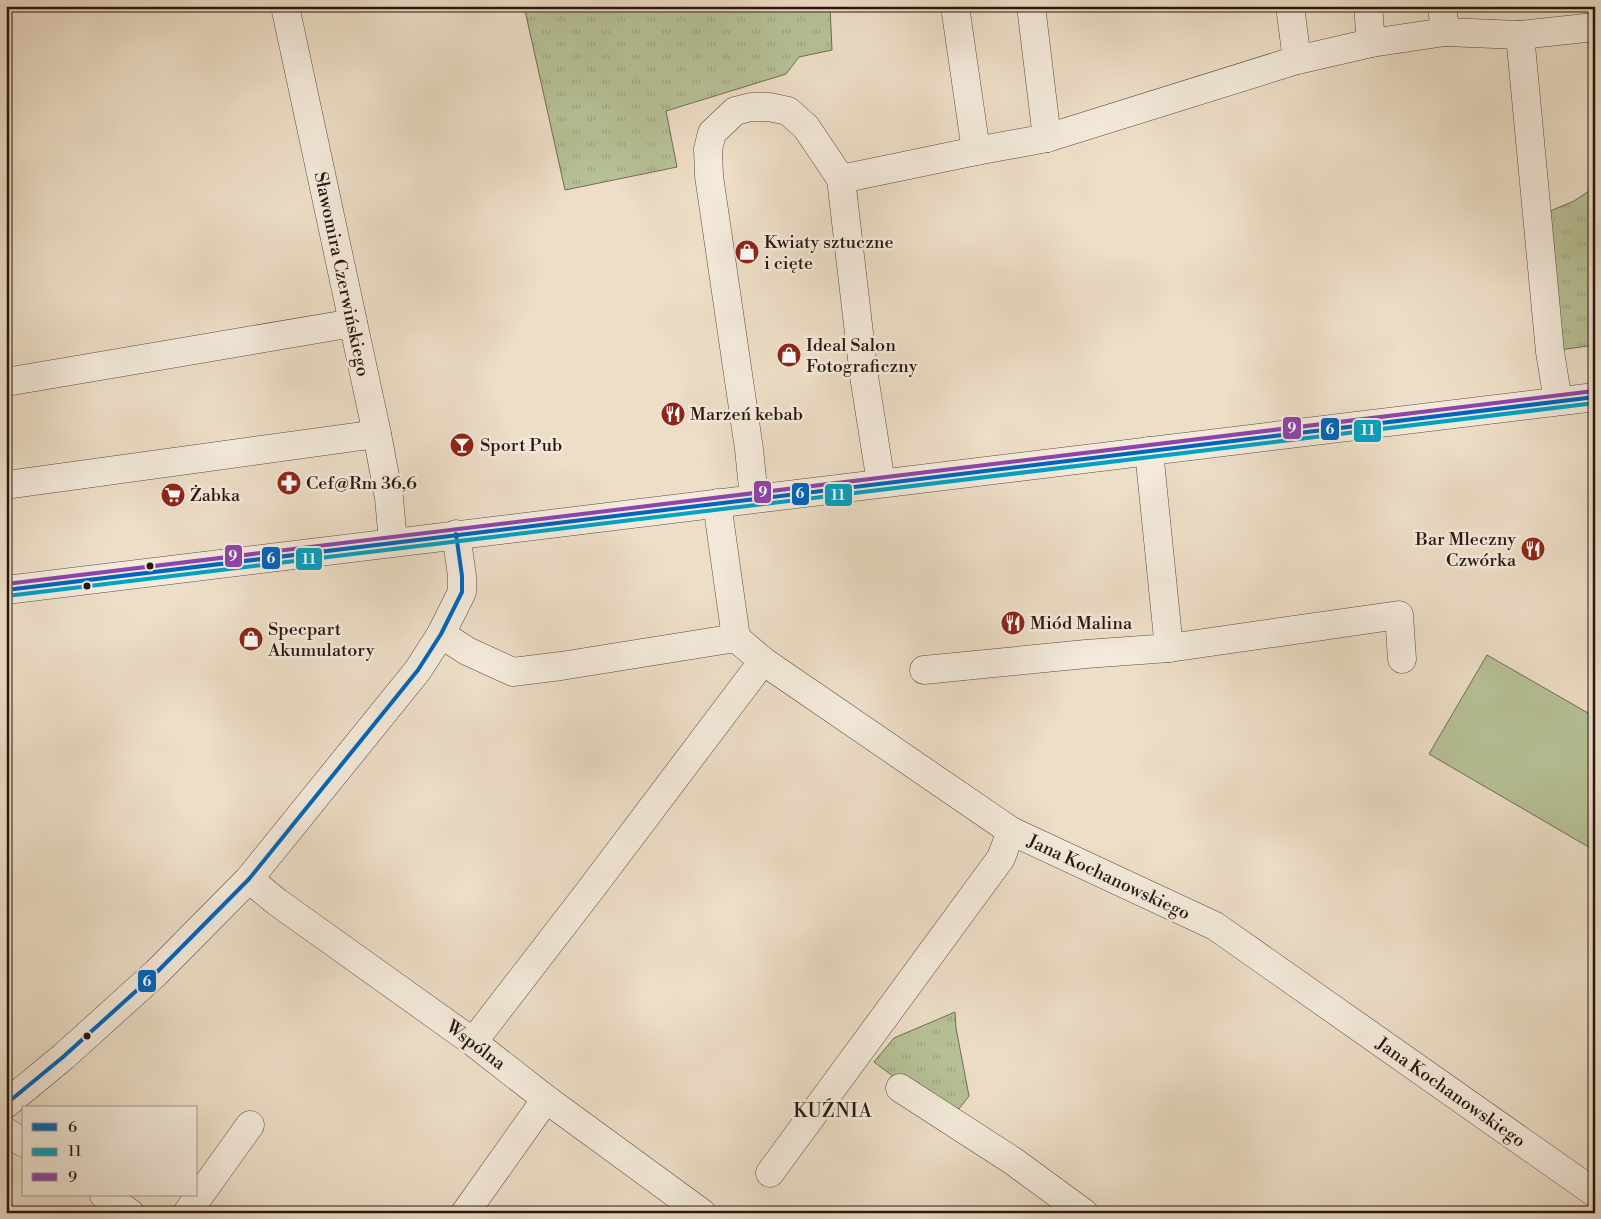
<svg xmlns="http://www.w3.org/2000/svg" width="1601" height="1219" viewBox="0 0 1601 1219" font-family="'Libre Bodoni',serif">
	<defs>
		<pattern id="park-tufts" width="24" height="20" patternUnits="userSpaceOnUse" patternTransform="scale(1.25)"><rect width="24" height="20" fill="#b7c197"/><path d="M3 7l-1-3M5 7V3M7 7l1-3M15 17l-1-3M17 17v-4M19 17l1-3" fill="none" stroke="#9da581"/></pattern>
	</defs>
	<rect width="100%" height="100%" fill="#eddec7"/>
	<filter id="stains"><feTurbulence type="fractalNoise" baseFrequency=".004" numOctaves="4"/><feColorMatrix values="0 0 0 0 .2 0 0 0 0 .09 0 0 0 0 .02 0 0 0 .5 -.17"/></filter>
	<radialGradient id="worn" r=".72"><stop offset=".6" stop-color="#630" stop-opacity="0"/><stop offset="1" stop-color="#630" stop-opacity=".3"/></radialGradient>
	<polygon fill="#b7c197" stroke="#706c53" points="1487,655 1595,717 1595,845 1592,849 1429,754"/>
	<g fill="url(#park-tufts)" stroke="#706c53">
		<polygon points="524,6 830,6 832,50 799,57 786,74 666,111 677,167 565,190"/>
		<polygon points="1595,189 1595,345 1559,350 1543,214 1574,201 1589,191"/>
		<polygon points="955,1012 956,1028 969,1096 951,1119 874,1062 894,1038"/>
	</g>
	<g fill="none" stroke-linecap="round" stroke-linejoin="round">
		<defs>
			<g id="minor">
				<polyline points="285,6 377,434 389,498 393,542"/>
				<polyline points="955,6 976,151"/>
				<polyline points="1031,6 1047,138"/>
				<polyline points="1290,6 1297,60"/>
				<polyline points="1368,6 1371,43"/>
				<polyline points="1442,6 1445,32"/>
				<polyline points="1520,35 1550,352 1558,401"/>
				<polyline points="6,382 353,323"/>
				<polyline points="881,483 864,376 841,179 976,151 1047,138 1297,60 1371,43 1445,32 1520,35 1595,27"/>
				<polyline points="6,485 377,434"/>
				<polyline points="754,498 749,449 709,176 708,149 712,133 735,111 751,107 769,107 788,111 806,127 841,179"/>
				<polyline points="717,503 736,638 763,661 1011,831 1215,926 1595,1193"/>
				<polyline points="6,590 1595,397"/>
				<polyline points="441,634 467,651 513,672 561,666 736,638"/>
				<polyline points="1169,648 1399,615 1402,659"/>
				<polyline points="924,670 1086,654 1169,648 1149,451"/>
				<polyline points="249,879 277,902 473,1042 546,1099 702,1213"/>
				<polyline points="473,1042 591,889 763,661"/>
				<polyline points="900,1088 1013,1161 1084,1213"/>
				<polyline points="6,1104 63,1057 156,973 249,879 418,670 441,634 462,592 462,576 456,534"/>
				<polyline points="6,1132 24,1143"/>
				<polyline points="770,1173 1001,858 1011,831"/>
				<polyline points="104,1195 130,1213"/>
				<polyline points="187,1213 250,1125"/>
				<polyline points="465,1213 546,1099"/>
			</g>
		</defs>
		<use href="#minor" stroke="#59483d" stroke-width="29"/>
		<use href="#minor" stroke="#f3eadb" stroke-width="28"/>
		<defs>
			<g id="bus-1">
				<polyline points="6,590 1595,397"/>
				<polyline points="6,1104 63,1057 156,973 249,879 418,670 441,634 462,592 462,576 456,534"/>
			</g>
			<polyline id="bus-2" points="7,596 1595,403"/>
			<polyline id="bus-3" points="6,584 1594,391"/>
		</defs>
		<use href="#bus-1" stroke="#f3eadb" stroke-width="8"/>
		<use href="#bus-2" stroke="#f3eadb" stroke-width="8"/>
		<use href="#bus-3" stroke="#f3eadb" stroke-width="8"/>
		<use href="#bus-1" stroke="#0065bd" stroke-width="4"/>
		<use href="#bus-2" stroke="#02a2c4" stroke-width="4"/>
		<use href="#bus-3" stroke="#8e44ad" stroke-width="4"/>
	</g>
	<defs>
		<symbol id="shop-disc" viewBox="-11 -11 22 22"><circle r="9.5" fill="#8f2418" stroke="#f3eadb"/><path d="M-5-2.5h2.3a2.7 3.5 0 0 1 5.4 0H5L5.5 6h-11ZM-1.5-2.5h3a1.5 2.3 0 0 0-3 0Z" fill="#fff"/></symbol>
		<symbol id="restaurant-disc" viewBox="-11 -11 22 22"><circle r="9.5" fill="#8f2418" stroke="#f3eadb"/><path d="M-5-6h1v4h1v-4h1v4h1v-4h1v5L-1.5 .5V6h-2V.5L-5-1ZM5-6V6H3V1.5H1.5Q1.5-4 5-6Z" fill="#fff"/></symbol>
		<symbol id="bar-disc" viewBox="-11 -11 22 22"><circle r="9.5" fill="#8f2418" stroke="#f3eadb"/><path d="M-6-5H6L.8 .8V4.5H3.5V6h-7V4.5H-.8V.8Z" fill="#fff"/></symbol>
		<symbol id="pharmacy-disc" viewBox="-11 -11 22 22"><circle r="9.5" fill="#8f2418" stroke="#f3eadb"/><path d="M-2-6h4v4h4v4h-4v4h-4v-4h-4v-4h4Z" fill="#fff"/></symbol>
		<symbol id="supermarket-disc" viewBox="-11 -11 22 22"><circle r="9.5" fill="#8f2418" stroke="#f3eadb"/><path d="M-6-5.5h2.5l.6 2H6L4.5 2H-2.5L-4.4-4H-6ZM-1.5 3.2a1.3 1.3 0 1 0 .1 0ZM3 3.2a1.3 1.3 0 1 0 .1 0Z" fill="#fff"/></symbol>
	</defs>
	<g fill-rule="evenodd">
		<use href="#shop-disc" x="733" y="238" width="28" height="28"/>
		<use href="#shop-disc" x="775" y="341" width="28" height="28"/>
		<use href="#restaurant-disc" x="659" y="400" width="28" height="28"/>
		<use href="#bar-disc" x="448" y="431" width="28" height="28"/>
		<use href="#pharmacy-disc" x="275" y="469" width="28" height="28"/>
		<use href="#supermarket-disc" x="159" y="481" width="28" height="28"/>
		<use href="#restaurant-disc" x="1519" y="535" width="28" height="28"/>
		<use href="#restaurant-disc" x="999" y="609" width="28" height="28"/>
		<use href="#shop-disc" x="237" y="625" width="28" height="28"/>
	</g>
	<g fill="#28160f" stroke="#f3eadb" stroke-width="2">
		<circle cx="150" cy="566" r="4.5"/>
		<circle cx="87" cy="586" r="4.5"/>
		<circle cx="87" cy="1036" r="4.5"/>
	</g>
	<g text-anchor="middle" stroke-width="5" stroke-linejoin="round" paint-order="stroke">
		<g font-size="18" fill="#28160f" stroke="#f3eadb" text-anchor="start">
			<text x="764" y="248">Kwiaty sztuczne<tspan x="764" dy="21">i cięte</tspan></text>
			<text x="806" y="351">Ideal Salon<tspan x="806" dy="21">Fotograficzny</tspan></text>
			<text x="690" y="420">Marzeń kebab</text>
			<text x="480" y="451">Sport Pub</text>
			<text x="306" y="489">Cef@Rm 36,6</text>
			<text x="190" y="501">Żabka</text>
			<text x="1516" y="545" text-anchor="end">Bar Mleczny<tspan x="1516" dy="21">Czwórka</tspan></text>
			<text x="1030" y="629">Miód Malina</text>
			<text x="268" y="635">Specpart<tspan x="268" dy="21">Akumulatory</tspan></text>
		</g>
		<g font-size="18" fill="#28160f" stroke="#f3eadb">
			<text transform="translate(342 274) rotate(78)" y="6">Sławomira Czerwińskiego</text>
			<text transform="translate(1109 877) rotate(25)" y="6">Jana Kochanowskiego</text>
			<text transform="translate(476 1045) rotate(37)" y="6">Wspólna</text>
			<text transform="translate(1451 1092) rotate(35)" y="6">Jana Kochanowskiego</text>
		</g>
		<g font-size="19" letter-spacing="1" fill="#28160f" stroke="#f3eadb">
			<text x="833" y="1117">KUŹNIA</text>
		</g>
	</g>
	<g stroke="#f3eadb" stroke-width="2">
		<rect x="1282" y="416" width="20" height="24" rx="5" fill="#8e44ad"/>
		<rect x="1320" y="417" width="20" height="24" rx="5" fill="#0065bd"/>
		<rect x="1353" y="419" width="29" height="24" rx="5" fill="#02a2c4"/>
		<rect x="753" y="480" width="19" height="24" rx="5" fill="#8e44ad"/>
		<rect x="791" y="482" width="19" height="24" rx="5" fill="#0065bd"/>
		<rect x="824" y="483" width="29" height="24" rx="5" fill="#02a2c4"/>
		<rect x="224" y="544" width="19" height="24" rx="5" fill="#8e44ad"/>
		<rect x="261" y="546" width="20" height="24" rx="5" fill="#0065bd"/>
		<rect x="295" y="547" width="28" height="24" rx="5" fill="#02a2c4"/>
		<rect x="137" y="969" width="20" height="24" rx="5" fill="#0065bd"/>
	</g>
	<g font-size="14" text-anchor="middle" font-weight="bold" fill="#fff">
		<text x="1292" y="433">9</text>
		<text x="1330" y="434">6</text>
		<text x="1368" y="435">11</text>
		<text x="763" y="497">9</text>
		<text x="800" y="498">6</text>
		<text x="838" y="500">11</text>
		<text x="233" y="561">9</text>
		<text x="271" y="563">6</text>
		<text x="309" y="564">11</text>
		<text x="147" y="986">6</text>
	</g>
	<rect width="1601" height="1219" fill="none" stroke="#eddec7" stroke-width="25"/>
	<rect x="8" y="8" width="1586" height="1204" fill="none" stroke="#28160f" stroke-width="2.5"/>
	<rect x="12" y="12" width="1576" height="1194" fill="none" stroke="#28160f"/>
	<rect x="22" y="1106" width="175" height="90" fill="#f3eadb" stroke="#a29589"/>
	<rect x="32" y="1123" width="25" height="8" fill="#0065bd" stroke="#a29589"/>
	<text x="68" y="1132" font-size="15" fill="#28160f">6</text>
	<rect x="32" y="1148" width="25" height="8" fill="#02a2c4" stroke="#a29589"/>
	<text x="68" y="1156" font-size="15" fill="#28160f">11</text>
	<rect x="32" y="1173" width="25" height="8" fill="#8e44ad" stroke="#a29589"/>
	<text x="68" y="1182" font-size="15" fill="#28160f">9</text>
	<rect width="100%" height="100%" filter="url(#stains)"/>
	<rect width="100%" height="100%" fill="url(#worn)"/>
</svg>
